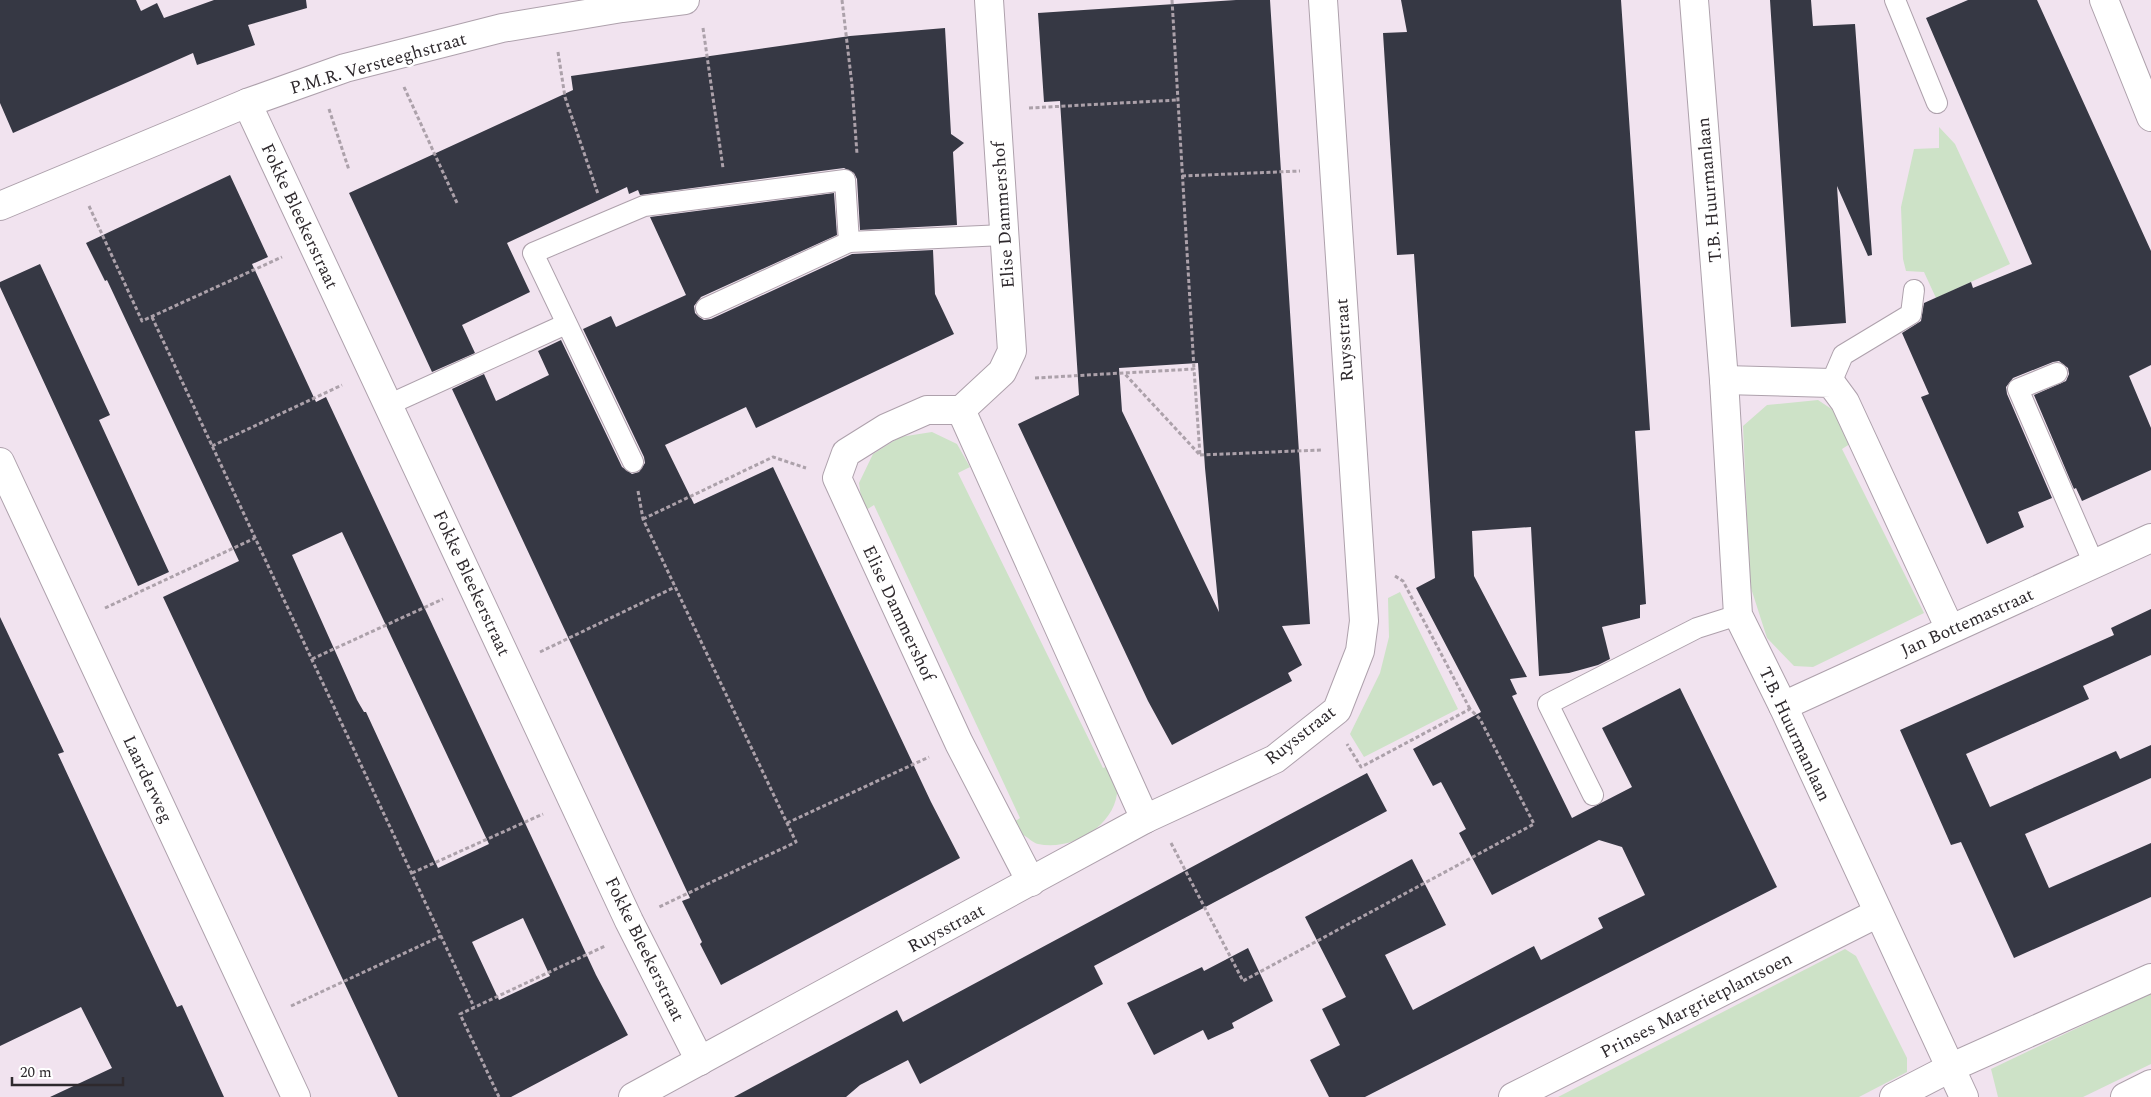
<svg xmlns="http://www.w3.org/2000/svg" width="2151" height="1097" viewBox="0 0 2151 1097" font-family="Spectral,serif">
	<rect width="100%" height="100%" fill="#f1e3ef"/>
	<g fill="#cde2c7">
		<polygon points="1939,127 1955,144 2010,264 1936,298 1924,272 1906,271 1903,259 1901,207 1914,149 1939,148"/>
		<polygon points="1818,400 1836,412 1853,442 1842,449 1924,613 1813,667 1794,666 1767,638 1750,585 1743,426 1767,405"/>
		<path d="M932 432 957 444 970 467 958 473 1103 768 1111 765C1136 810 1082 853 1038 844 1033 843 1029 838 1025 836 1018 832 1014 830 1011 824L1020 818 874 505 863 512 859 483 873 454 900 437Z"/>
		<polygon points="1400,592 1458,709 1364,757 1350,734 1380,673 1389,637 1388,598"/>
		<polygon points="1845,949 1856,956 1907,1058 1907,1072 1859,1097 1558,1097"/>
		<polygon points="2151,993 2151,1064 2083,1097 1998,1097 1991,1069"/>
	</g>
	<g fill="#363844" fill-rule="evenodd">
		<polygon points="0,0 136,0 141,11 157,3 164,18 214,0 306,0 307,8 248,25 255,45 197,65 193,53 13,133 0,103"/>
		<path d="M1236 0H1270L1310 624 1282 626 1302 665 1288 673 1292 681 1172 745 1148 701 1018 424 1079 395 1060 101 1044 102 1038 13ZM1198 363 1205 468 1219 612 1122 411 1119 368Z"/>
		<polygon points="1401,0 1621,0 1650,430 1635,431 1646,604 1640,605 1640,618 1602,627 1610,659 1598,665 1569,673 1539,676 1531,527 1472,531 1474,576 1527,677 1510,679 1517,694 1512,696 1572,818 1632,787 1602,728 1680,688 1777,887 1365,1097 1329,1097 1310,1060 1340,1045 1322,1009 1346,997 1305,917 1412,859 1446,925 1385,955 1413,1010 1534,946 1541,960 1603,928 1598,918 1645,895 1622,847 1599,840 1492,895 1459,833 1466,829 1441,782 1433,786 1413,749 1481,712 1416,588 1435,578 1414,254 1397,255 1383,33 1407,32"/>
		<polygon points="1770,0 1811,0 1813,26 1855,24 1872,255 1868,256 1837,186 1846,323 1791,327"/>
		<polygon points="1968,0 2037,0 2151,251 2151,365 2129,376 2151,428 2151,470 2082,501 2076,488 2074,489 2034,395 2066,381 2069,374 2068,368 2059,361 2053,362 2013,378 2006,387 2007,394 2052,498 2018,512 2024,527 1987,544 1921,397 1929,394 1902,333 1921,321 1924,303 1971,282 1973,288 2032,264 1926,18"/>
		<polygon points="945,28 951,134 964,143 953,152 957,225 860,230 857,179 854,173 844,168 640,195 638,190 629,194 627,187 507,243 530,292 462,325 475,353 432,372 349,193 573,90 571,76 850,36"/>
		<path d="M230 175 268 257 252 264 316 402 326 397 596 975 628 1035 511 1097H398L163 597 239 561 107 280 105 281 86 243ZM342 532 489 844 438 868 366 712H364L357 700 292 555ZM523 918 550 976 499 1000 472 942Z"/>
		<polygon points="834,193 837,235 701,297 694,306 695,313 699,317 704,320 711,319 852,254 933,250 935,294 954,334 756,428 746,407 665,445 694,504 773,467 931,802 960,858 721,985 700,944 702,942 682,901 690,898 452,389 484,374 496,401 549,375 538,351 561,340 622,467 632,474 639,472 645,463 644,457 583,329 611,316 616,327 686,295 650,217"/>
		<polygon points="40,264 110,415 99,420 169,572 138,586 0,287 0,282"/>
		<polygon points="2151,609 2151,655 2083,686 2089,699 1966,754 1990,807 2116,751 2120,759 2151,745 2151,778 2025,834 2049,888 2151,843 2151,897 2014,958 1961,842 1951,845 1900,730 2114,635 2111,628"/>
		<polygon points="0,617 64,752 58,754 103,851 177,1007 182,1005 224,1097 50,1097 112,1068 81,1007 0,1046"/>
		<polygon points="1367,773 1387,811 1094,966 1103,984 920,1084 908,1060 860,1085 846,1097 734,1097 897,1010 903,1022"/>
		<polygon points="1248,948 1273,1001 1232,1023 1234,1028 1208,1040 1203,1030 1154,1055 1127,1003 1202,967 1204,971"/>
	</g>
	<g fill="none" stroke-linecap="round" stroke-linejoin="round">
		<defs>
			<g id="service">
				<polyline points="1895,0 1937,103"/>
				<polyline points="849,242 1004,235"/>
				<polyline points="2057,373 2018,389 2094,564"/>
				<polyline points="1831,383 1843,355 1911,314 1914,290"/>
				<polyline points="388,405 566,324"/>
				<polyline points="633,462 533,253 644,206 845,180 849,242 706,308"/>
				<polyline points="1593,795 1548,704 1697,628 1738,615"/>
			</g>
			<g id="minor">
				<polyline points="989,0 1012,351 1002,372 961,410 927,410 886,428 846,453 837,478 959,743 1031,882"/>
				<polyline points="1694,0 1724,380 1738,615 1783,706 1964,1097"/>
				<polyline points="2104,0 2151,117"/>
				<polyline points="247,103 629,921 700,1061"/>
				<polyline points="0,206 247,103 345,68 502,28 622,8 685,0"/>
				<polyline points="1724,380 1831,383 1845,402 1950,629"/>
				<polyline points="961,410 1145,819"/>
				<polyline points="1783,706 2151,538"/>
				<polyline points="633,1097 1145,819 1275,759 1337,710 1360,651 1364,621 1323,0"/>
				<polyline points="1513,1097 1878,913"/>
				<polyline points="1894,1097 1952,1067 2151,978"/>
				<polyline points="2125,1097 2151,1084"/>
			</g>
			<polyline id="tertiary" points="0,462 296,1097"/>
		</defs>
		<use href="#service" stroke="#aea1ac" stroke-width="22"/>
		<use href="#minor" stroke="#aea1ac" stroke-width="30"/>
		<use href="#tertiary" stroke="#aea1ac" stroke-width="30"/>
		<g stroke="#aca1aa" stroke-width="3" stroke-dasharray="4 2.5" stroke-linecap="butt">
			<polyline points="842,0 852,85 857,154"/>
			<polyline points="1172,0 1194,369"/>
			<polyline points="703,28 723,168"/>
			<polyline points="558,52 565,97 598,194"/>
			<polyline points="404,87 457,203"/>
			<polyline points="1029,108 1177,100"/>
			<polyline points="329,109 349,170"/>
			<polyline points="1182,176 1300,171"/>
			<polyline points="89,206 142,321 282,257"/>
			<polyline points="152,317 474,1007"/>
			<polyline points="1035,378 1194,369 1200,455 1124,373"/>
			<polyline points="212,446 342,385"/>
			<polyline points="1200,455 1321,450"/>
			<polyline points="638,491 643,519 796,842 659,907"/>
			<polyline points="643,519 773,457 806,468"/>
			<polyline points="1395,576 1403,581 1470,709"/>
			<polyline points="105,608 255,538"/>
			<polyline points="540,652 675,587"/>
			<polyline points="312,659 443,599"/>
			<polyline points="787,823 929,757"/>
			<polyline points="1171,843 1243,981 1534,824 1480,719 1470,709 1361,767 1347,744"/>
			<polyline points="412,873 543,814"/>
			<polyline points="291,1006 441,936"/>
			<polyline points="499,1097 460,1014 605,946"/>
		</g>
		<use href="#service" stroke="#fff" stroke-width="20"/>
		<use href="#minor" stroke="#fff" stroke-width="28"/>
		<use href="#tertiary" stroke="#fff" stroke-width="28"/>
	</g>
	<g text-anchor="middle" stroke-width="5" stroke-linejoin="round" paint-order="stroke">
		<g font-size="18" fill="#2e292d" stroke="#fff">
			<text transform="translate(378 63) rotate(-16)" y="6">P.M.R. Versteeghstraat</text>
			<text transform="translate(1709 190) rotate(-95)" y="6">T.B. Huurmanlaan</text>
			<text transform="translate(1003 215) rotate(-94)" y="6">Elise Dammershof</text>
			<text transform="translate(300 216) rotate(65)" y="6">Fokke Bleekerstraat</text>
			<text transform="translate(1344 340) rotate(-94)" y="6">Ruysstraat</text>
			<text transform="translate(472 583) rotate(65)" y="6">Fokke Bleekerstraat</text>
			<text transform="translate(899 613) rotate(65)" y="6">Elise Dammershof</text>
			<text transform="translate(1967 622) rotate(-24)" y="6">Jan Bottemastraat</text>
			<text transform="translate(1795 734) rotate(65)" y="6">T.B. Huurmanlaan</text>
			<text transform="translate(1300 735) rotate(-38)" y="6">Ruysstraat</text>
			<text transform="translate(148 779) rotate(65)" y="6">Laarderweg</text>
			<text transform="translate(946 928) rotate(-28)" y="6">Ruysstraat</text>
			<text transform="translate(645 949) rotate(64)" y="6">Fokke Bleekerstraat</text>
			<text transform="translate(1696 1005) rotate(-27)" y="6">Prinses Margrietplantsoen</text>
		</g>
	</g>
	<path d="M12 1077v8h111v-8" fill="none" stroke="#2e292d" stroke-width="2.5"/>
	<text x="20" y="1077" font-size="15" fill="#2e292d" stroke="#ffffff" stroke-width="4" paint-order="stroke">20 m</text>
</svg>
